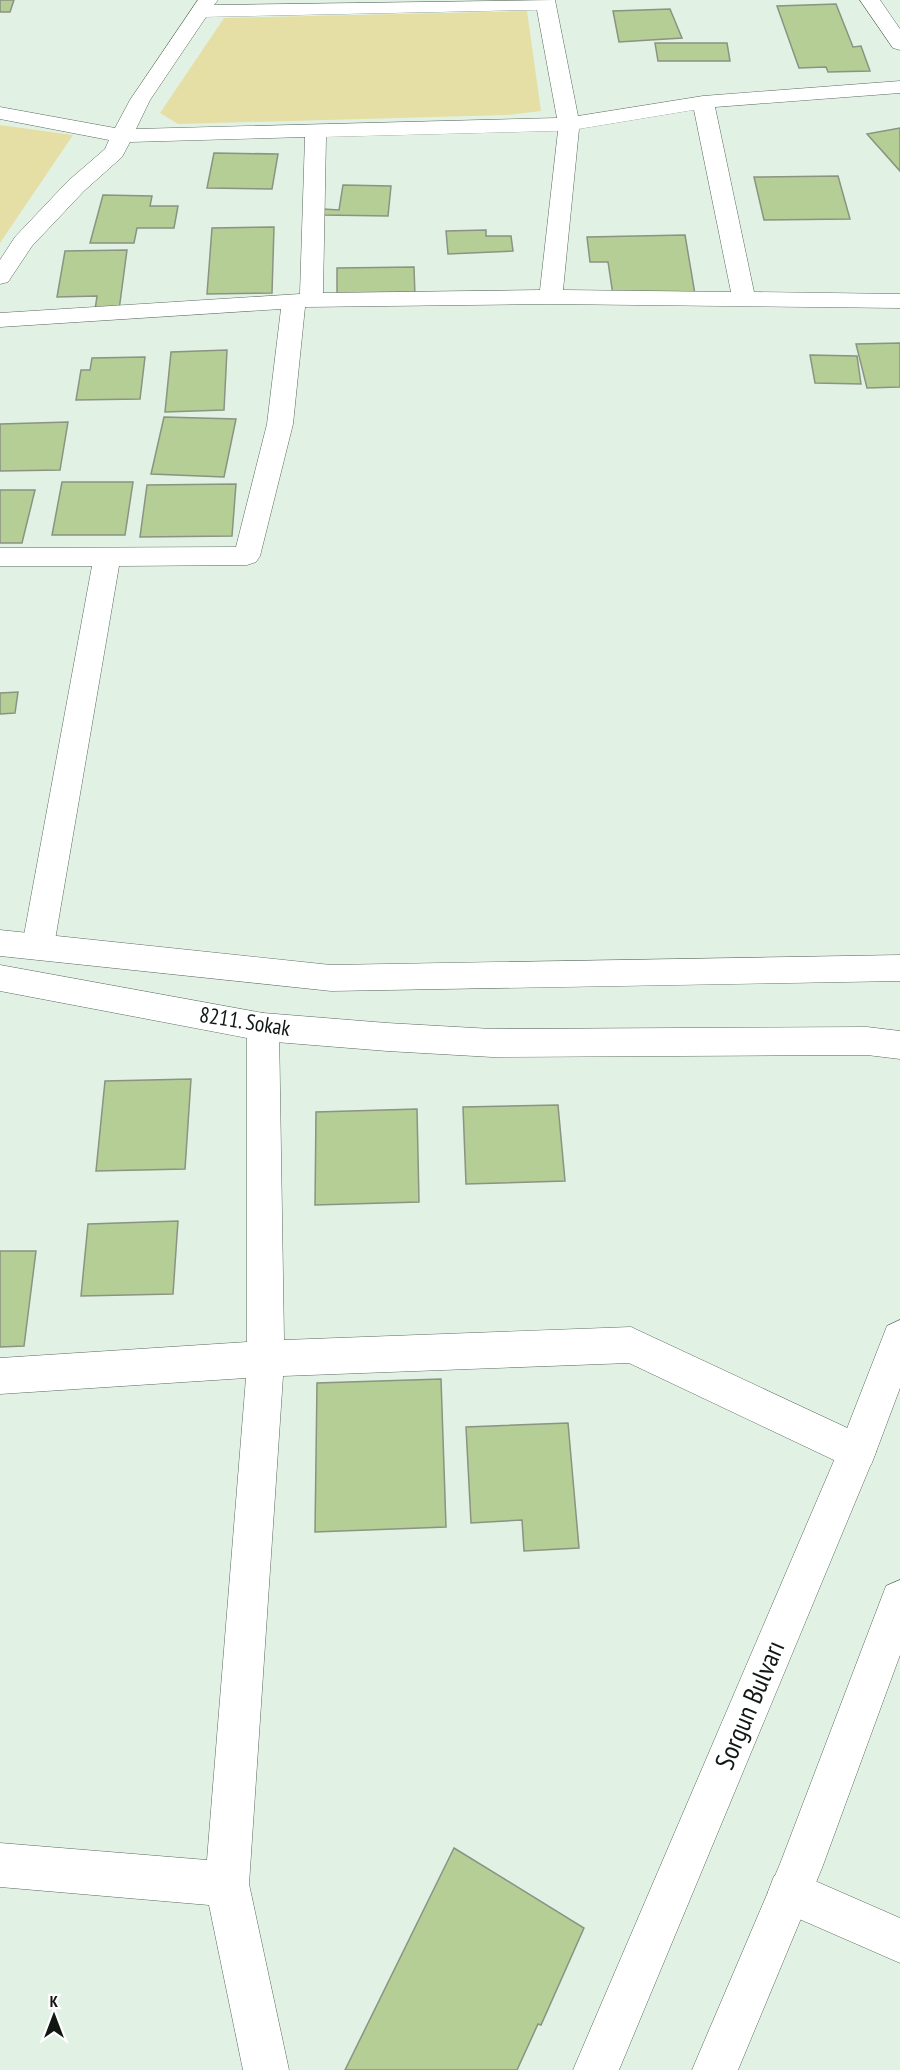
<svg xmlns="http://www.w3.org/2000/svg" width="900" height="2070" viewBox="0 0 900 2070" font-family="'PT Sans Narrow',sans-serif">
	<rect width="100%" height="100%" fill="#e1f2e5"/>
	<g fill="#e5dfa6">
		<polygon points="527,11 541,111 507,115 178,124 160,113 224,18"/>
		<polygon points="0,125 73,135 0,243"/>
	</g>
	<g fill="#b4ce96" stroke="#8b9382" stroke-width="1.5">
		<polygon points="0,0 14,0 10,12 0,12"/>
		<polygon points="836,4 853,47 861,46 870,71 828,72 826,67 799,68 777,6"/>
		<polygon points="670,9 682,38 619,42 613,11"/>
		<polygon points="655,43 727,43 730,61 658,61"/>
		<polygon points="900,128 900,171 867,134"/>
		<polygon points="214,153 278,154 272,189 207,188"/>
		<polygon points="838,176 850,219 764,220 754,177"/>
		<polygon points="343,185 391,186 388,216 323,215 324,209 339,210"/>
		<polygon points="103,195 152,196 150,206 178,206 174,228 137,228 134,243 90,243"/>
		<polygon points="274,227 272,293 207,294 212,228"/>
		<polygon points="486,230 486,236 511,236 513,251 448,254 446,231"/>
		<polygon points="685,235 695,294 613,295 608,262 590,262 587,237"/>
		<polygon points="127,250 119,310 95,310 97,296 57,297 65,251"/>
		<polygon points="414,267 415,297 337,298 337,268"/>
		<polygon points="900,343 900,387 867,388 856,344"/>
		<polygon points="227,350 224,410 165,412 171,352"/>
		<polygon points="810,355 857,356 861,384 815,383"/>
		<polygon points="145,357 140,399 76,400 81,370 90,370 92,358"/>
		<polygon points="164,417 236,419 224,477 151,474"/>
		<polygon points="68,422 60,470 0,471 0,424"/>
		<polygon points="62,482 133,482 125,535 52,535"/>
		<polygon points="236,484 232,536 140,537 147,485"/>
		<polygon points="0,490 35,490 22,543 0,543"/>
		<polygon points="18,692 15,713 0,714 0,693"/>
		<polygon points="191,1079 185,1169 96,1171 105,1081"/>
		<polygon points="558,1105 565,1181 466,1184 463,1107"/>
		<polygon points="417,1109 419,1202 315,1205 316,1112"/>
		<polygon points="178,1221 173,1294 81,1296 88,1224"/>
		<polygon points="0,1251 36,1251 24,1346 0,1347"/>
		<polygon points="441,1379 446,1527 315,1532 317,1383"/>
		<polygon points="568,1423 579,1548 524,1551 522,1520 471,1523 466,1427"/>
		<polygon points="454,1848 584,1928 541,2025 538,2024 517,2070 345,2070"/>
	</g>
	<g fill="none" stroke-linecap="round" stroke-linejoin="round">
		<defs>
			<g id="street">
				<path d="M198 0H218L214 5 555 0 578 116 703 96 900 81V93L715 107 754 292 900 294V308L551 304 305 307 293 424 260 556 256 562 247 565 119 566 54 946 49 955 38 959 27 955 22 946 92 566H0V548L236 547 267 424 281 309 0 327V313L300 294 305 137 130 142 122 157 84 191 32 246 8 282 0 284V260L15 237 68 181 105 149 109 140 0 119V107L115 128 130 100ZM537 10 557 118 136 129 150 100 206 17ZM694 110 731 292 563 290 579 129ZM558 131 540 290 323 293 326 137Z"/>
				<polygon points="263,1013 275,1017 279,1027 284,1340 631,1327 871,1439 876,1452 871,1465 857,1471 629,1363 283,1376 249,1884 289,2070 243,2070 209,1905 0,1887 0,1843 207,1860 246,1378 0,1394 0,1358 247,1342 247,1027 251,1017"/>
				<polygon points="790,1870 900,1918 900,1963 774,1908 768,1892 774,1876"/>
			</g>
			<g id="secondary">
				<polygon points="860,0 880,0 900,29 900,50 893,48"/>
				<polygon points="0,930 331,965 900,955 900,981 331,991 0,956"/>
				<polygon points="0,965 263,1013 387,1023 492,1029 867,1027 900,1031 900,1059 867,1055 492,1057 387,1051 263,1041 0,991"/>
				<polygon points="900,1320 900,1388 876,1452 619,2070 573,2070 839,1449 887,1326"/>
				<polygon points="900,1580 900,1655 822,1868 738,2070 692,2070 780,1864 886,1586"/>
			</g>
		</defs>
		<use href="#street" stroke="#5a695e" stroke-width="1"/>
		<use href="#secondary" stroke="#5a695e" stroke-width="1"/>
		<use href="#street" fill="#fff" fill-rule="evenodd"/>
		<use href="#secondary" fill="#fff" fill-rule="evenodd"/>
	</g>
	<g text-anchor="middle" stroke-width="4.5" stroke-linejoin="round" paint-order="stroke">
		<g font-size="22" fill="#111713" stroke="#fff">
			<text transform="translate(245 1021) rotate(9)" y="8">8211. Sokak</text>
		</g>
		<g font-size="27" fill="#111713" stroke="#fff">
			<text transform="translate(750 1705) rotate(-67)" y="9">Sorgun Bulvarı</text>
		</g>
	</g>
	<g transform="translate(54 2016)" stroke="#ffffff" stroke-width="4.5" paint-order="stroke">
	<path d="M0-4.5L10 22L0 15L-10 22Z" fill="#111713"/>
	<text y="-9" font-size="16" font-weight="bold" text-anchor="middle" fill="#111713">K</text>
	</g>
</svg>
